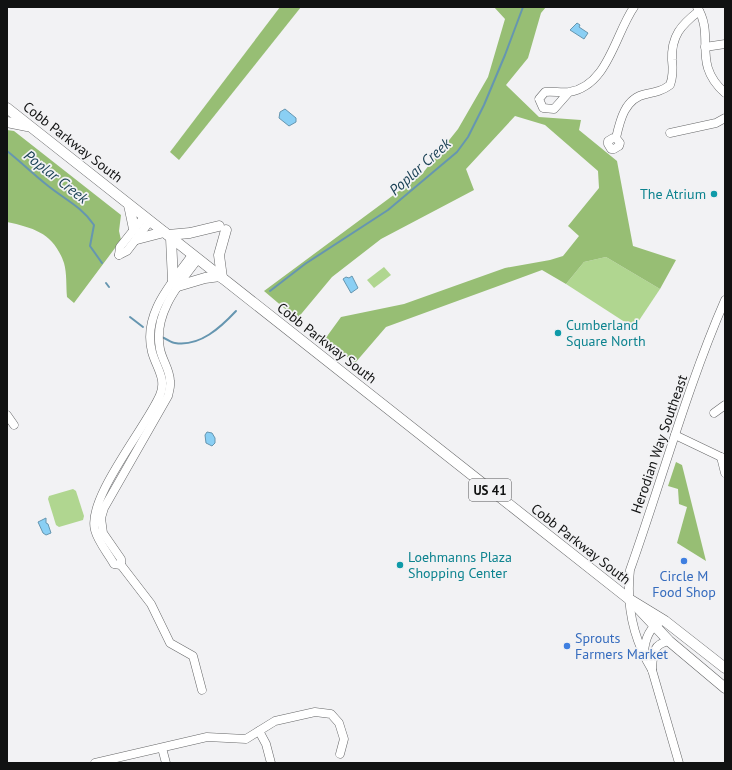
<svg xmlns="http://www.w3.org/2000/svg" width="732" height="770" viewBox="0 0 732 770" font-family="'PT Sans',sans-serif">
	<rect width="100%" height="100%" fill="#f2f2f4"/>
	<g fill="#b0d690">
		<polygon points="606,257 660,289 634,328 566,284 584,262"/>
		<polygon points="384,267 391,275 374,288 367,280"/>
		<polygon points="73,489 76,491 84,516 83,520 59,527 56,525 48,499 49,496"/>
	</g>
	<g fill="#97be74">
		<polygon points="280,7 301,7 179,160 170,152"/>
		<polygon points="494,7 546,7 541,13 528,58 506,85 539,117 581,120 579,130 617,161 633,246 676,260 660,289 606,257 584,262 566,284 542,270 386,327 355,363 325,339 341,317 404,304 505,268 550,260 563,256 579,236 568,226 599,188 598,171 545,125 515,116 466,169 474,190 381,239 332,277 297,319 264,291 422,174 458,129 488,77 505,19"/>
		<path d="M7 130 14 131 121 215 119 231 121 240 74 303 67 297C66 287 67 273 64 263 54 234 35 228 7 222Z"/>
		<polygon points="676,462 682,465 706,561 677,543 687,507 679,504 678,489 668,486"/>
	</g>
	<g fill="#8acff4" stroke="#6696b0">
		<polygon points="577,23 580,25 579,27 588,33 584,39 570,30"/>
		<polygon points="285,109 296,118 296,122 289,126 279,118 280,112"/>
		<polygon points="352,276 358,288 351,293 343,279 346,277 349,278"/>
		<polygon points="207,432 212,433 215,438 215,443 212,446 206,443 205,435"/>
		<polygon points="46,518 46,523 48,524 51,533 46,535 43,533 38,522"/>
	</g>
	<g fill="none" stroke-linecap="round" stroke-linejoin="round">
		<g stroke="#6696b0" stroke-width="2">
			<path d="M7 151C21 162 33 174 47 185 64 199 81 206 94 225L90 246 102 263"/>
			<polyline points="106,283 109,287"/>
			<polyline points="270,291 305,264 388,210 457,152 468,137 484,105 505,55 523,7"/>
			<polyline points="130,317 143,327"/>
			<path d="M161 337C166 338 171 343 175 343 200 347 221 327 236 311"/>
		</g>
		<defs>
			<g id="minor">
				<path d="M697 7C716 37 691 63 725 93"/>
				<polyline points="705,47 725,44"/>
				<path d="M569 92 554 109 543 108 539 99 545 92C553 91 561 93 569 92 608 86 615 34 634 7"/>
				<polyline points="670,133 716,123 725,118"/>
				<path d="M616 138H613L608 141V144L611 149H614L619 146 620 143 616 138C620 120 625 98 646 94 656 92 662 91 670 85 673 77 673 68 672 60 671 36 681 25 699 11"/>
				<polyline points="119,255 127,251 150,221"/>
				<polyline points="119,255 120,247 144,217"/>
				<path d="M198 259C178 285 153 314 160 349 162 360 170 370 170 381 171 386 169 391 168 396L104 508 101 518 103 533 121 559V565L151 604 170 643 193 656 202 690"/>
				<polyline points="714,413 725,405"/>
				<polyline points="7,415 14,425"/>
				<polyline points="675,435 721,457"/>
				<polyline points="721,457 725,473"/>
				<path d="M121 565 114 564C108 553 98 542 95 530 86 499 147 426 160 395 167 379 156 367 152 352 142 314 172 283 192 255"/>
				<path d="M644 652C645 640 648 629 659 623"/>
				<path d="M652 670C653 655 652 644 669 641"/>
				<polyline points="259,731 266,744 271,763"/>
				<polyline points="162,748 166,763"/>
				<polyline points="95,763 207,737 246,739 275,721 315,712 331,714 339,723 344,739 340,754"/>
				<path d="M679 763 652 670C634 640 626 605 630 570 662 480 687 387 725 300"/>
			</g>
			<g id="major">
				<polyline points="7,108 629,599 665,621 725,668"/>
				<polyline points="7,122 27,126"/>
				<polyline points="129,205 134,229"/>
				<polyline points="168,235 190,233 219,226"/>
				<polyline points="171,238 173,281"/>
				<polyline points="137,239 164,232"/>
				<polyline points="222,278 219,255 226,230"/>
				<polyline points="178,286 205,278 220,276"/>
				<polyline points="638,608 669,641 725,688"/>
			</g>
		</defs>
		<use href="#minor" stroke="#666768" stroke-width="9"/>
		<use href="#major" stroke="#666768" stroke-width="11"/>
		<use href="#minor" stroke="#fff" stroke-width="8"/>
		<use href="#major" stroke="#fff" stroke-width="10"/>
	</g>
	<g fill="#0f9aa8" stroke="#f2f2f4" stroke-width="1.5">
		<circle cx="714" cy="194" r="4"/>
		<circle cx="558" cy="333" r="4"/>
		<circle cx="400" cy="565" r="4"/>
	</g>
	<g fill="#3f7fe0" stroke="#f2f2f4" stroke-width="1.5">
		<circle cx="684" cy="561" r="4"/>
		<circle cx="567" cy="646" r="4"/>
	</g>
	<g text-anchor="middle" stroke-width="3.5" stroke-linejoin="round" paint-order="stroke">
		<rect fill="#f2f2f4" stroke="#545556" stroke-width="1" x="469" y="479" width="42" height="22" rx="3"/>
		<g font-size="13" font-weight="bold" fill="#111212">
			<text x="490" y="495">US 41</text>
		</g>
		<g font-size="14" fill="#111212" stroke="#f2f2f4">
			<text transform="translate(73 142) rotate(38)" y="5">Cobb Parkway South</text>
			<text transform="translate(327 343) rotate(38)" y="5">Cobb Parkway South</text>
			<text transform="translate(659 444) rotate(-71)" y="5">Herodian Way Southeast</text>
			<text transform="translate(581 544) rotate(38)" y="5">Cobb Parkway South</text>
		</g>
		<g font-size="14" fill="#0d838f" stroke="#f2f2f4" text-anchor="start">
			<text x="706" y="199" text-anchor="end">The Atrium</text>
			<text x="566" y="330">Cumberland<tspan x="566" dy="16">Square North</tspan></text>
			<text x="408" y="562">Loehmanns Plaza<tspan x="408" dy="16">Shopping Center</tspan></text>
		</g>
		<g font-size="14" fill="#366cbe" stroke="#f2f2f4">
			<text x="684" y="581">Circle M<tspan x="684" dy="16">Food Shop</tspan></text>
			<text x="575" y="643" text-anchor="start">Sprouts<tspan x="575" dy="16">Farmers Market</tspan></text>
		</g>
		<g font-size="15" font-style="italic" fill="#183f53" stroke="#f2f2f4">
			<text transform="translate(420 167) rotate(-42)" y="5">Poplar Creek</text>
			<text transform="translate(56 177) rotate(38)" y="5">Poplar Creek</text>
		</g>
	</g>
	<rect width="732" height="770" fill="none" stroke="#111212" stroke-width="16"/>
</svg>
